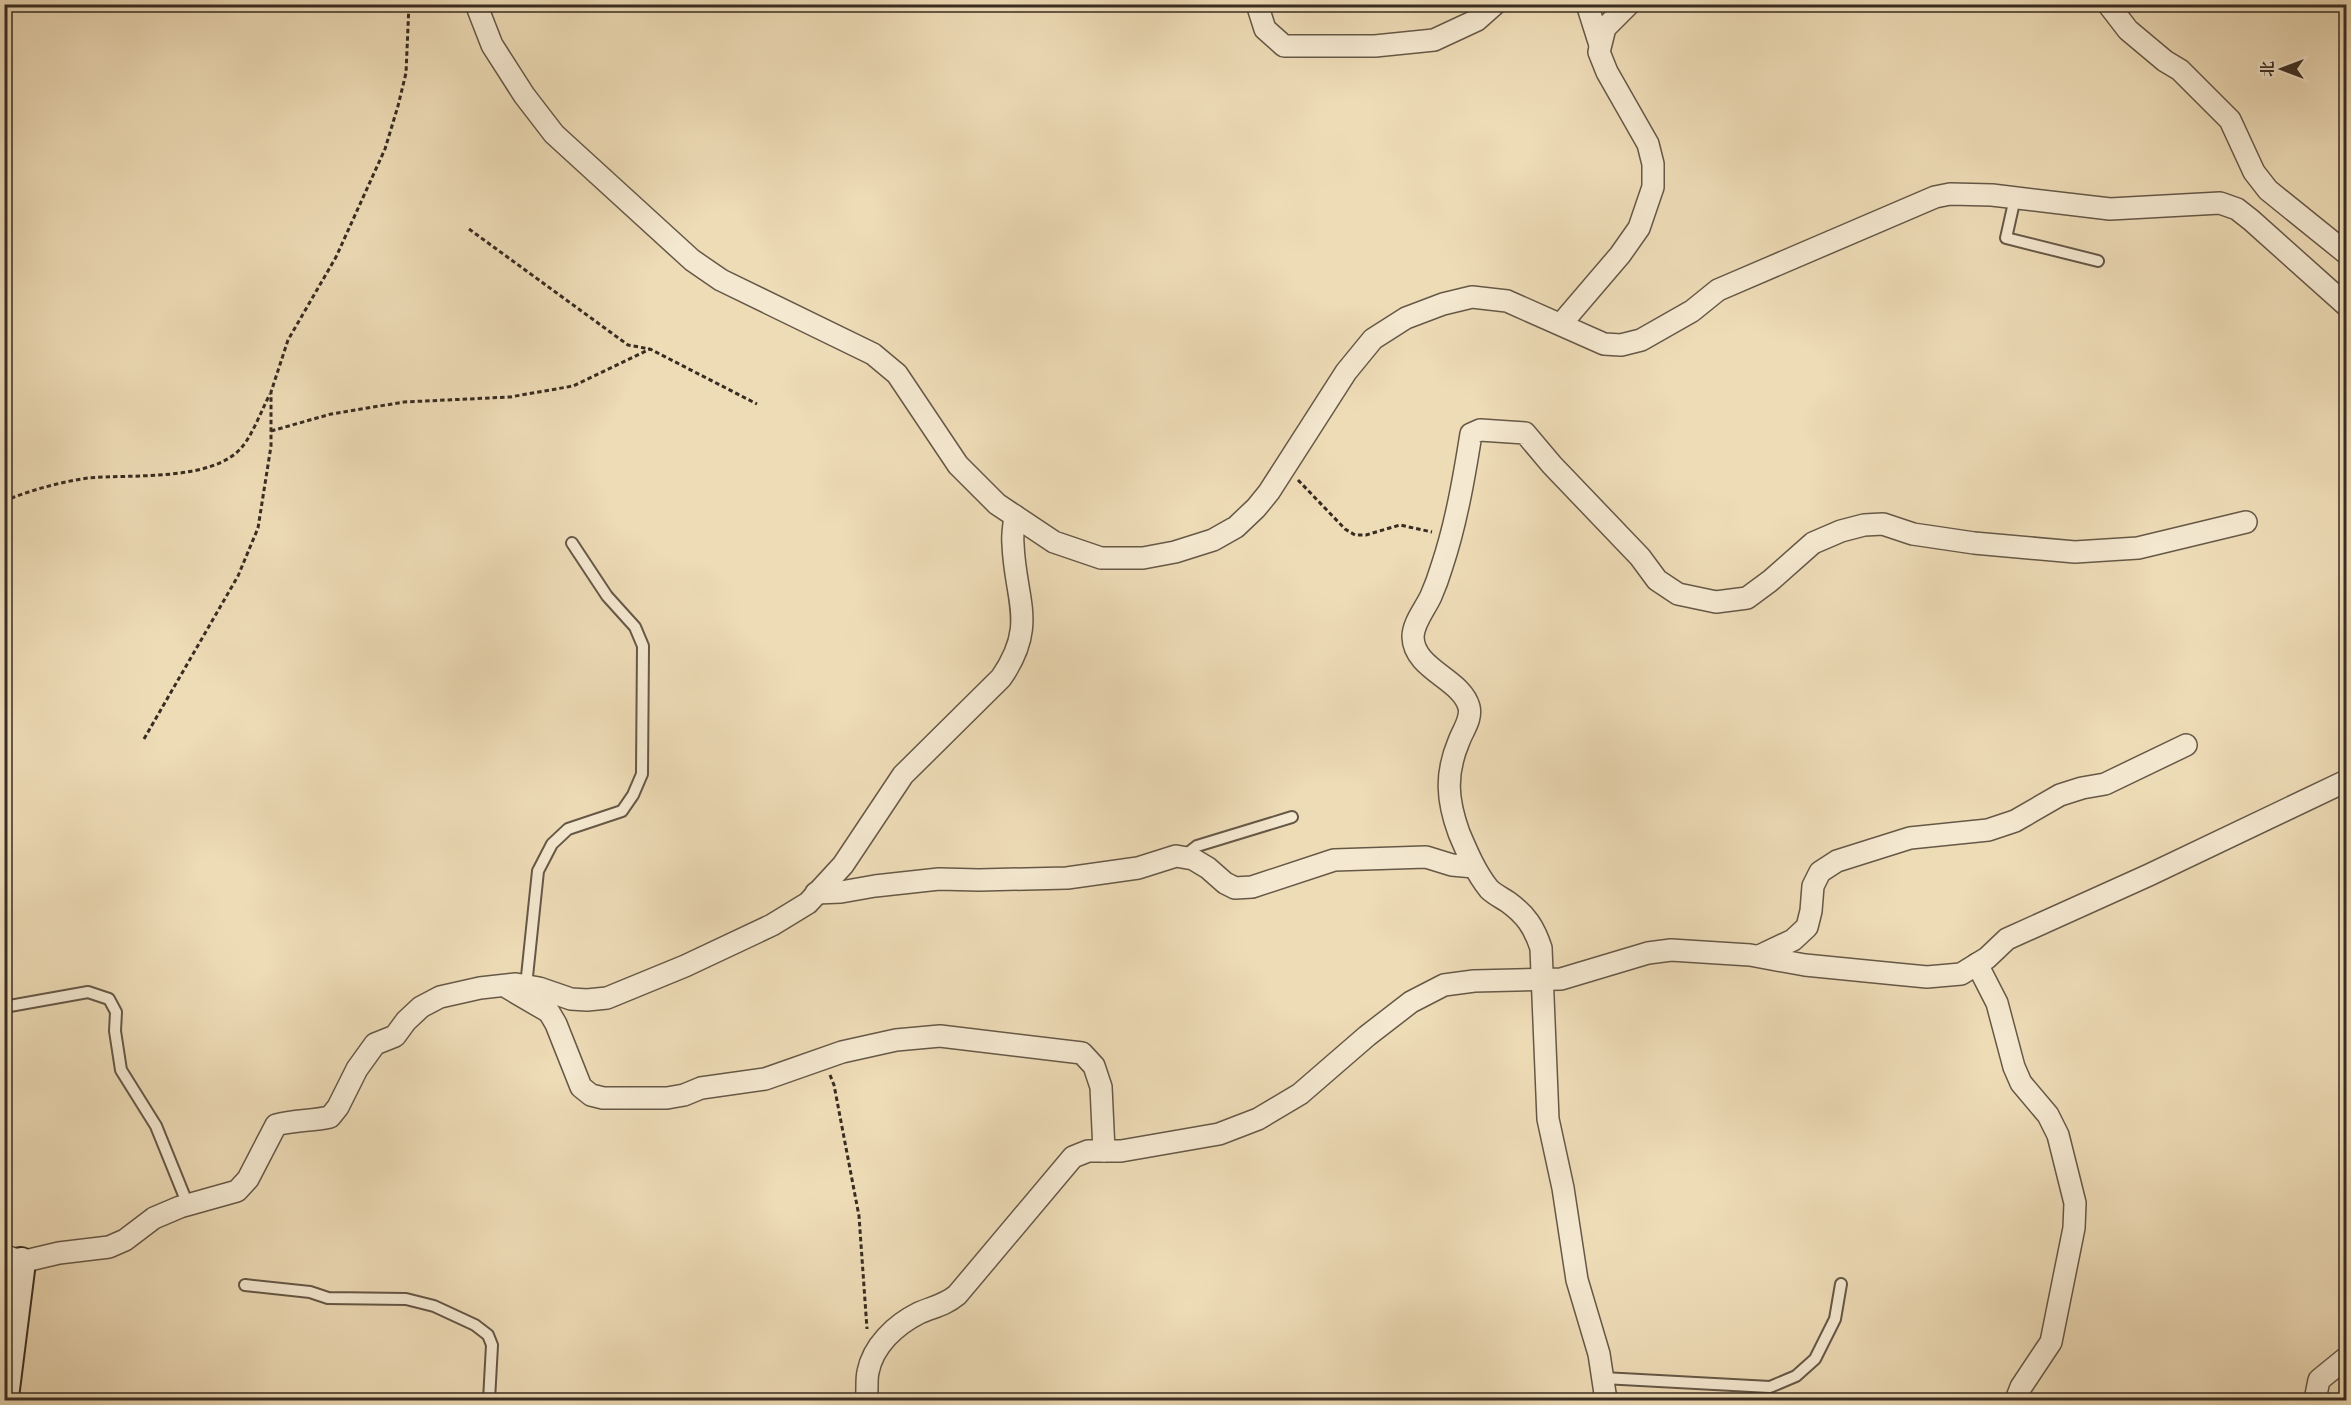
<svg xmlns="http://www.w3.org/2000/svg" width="2351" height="1405" viewBox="0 0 2351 1405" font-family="'Libre Bodoni','Noto Serif SC',serif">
	<rect width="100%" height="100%" fill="#eedcb7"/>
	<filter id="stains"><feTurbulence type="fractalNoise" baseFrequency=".00333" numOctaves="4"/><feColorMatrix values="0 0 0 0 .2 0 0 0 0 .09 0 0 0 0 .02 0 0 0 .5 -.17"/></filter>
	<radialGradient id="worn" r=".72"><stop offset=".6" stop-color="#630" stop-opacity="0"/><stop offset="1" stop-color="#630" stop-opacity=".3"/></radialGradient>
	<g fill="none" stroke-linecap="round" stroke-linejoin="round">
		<defs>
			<g id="lane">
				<polyline points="2015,198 2006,238 2098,261"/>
				<polyline points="1183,857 1197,846 1292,817"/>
				<polyline points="526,986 538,871 552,844 568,829 622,811 633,795 642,774 643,646 635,627 607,596 572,543"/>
				<polyline points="4,1007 88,992 109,999 116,1012 115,1031 121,1070 156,1126 188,1205"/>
				<polyline points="245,1285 310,1292 328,1298 406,1299 434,1306 475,1325 488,1335 492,1345 489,1400"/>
				<polyline points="1603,1378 1770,1387 1796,1376 1815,1359 1835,1319 1841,1284"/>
			</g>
			<g id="street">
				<polyline points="476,4 492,45 524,95 554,134 692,260 721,280 873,354 897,374 958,465 997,504 1054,542 1101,558 1143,558 1175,552 1213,540 1236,527 1256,508 1269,492 1346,372 1373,339 1406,318 1443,304 1472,297 1507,301 1604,344 1621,345 1641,340 1692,311 1718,290 1935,197 1950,194 1992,195 2110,209 2220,203 2237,209 2251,220 2346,305"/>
				<polyline points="1257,4 1265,29 1284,46 1375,46 1434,40 1477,20 1495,4"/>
				<polyline points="1587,4 1600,45"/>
				<polyline points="2108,4 2128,30 2165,61 2180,70 2230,120 2254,172 2268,190 2346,253"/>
				<polyline points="1561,324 1620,255 1639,228 1653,187 1653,164 1648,144 1607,72 1599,52 1605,28 1629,4"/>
				<polyline points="816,893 841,892 875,886 939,879 979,880 1067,878 1138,868 1176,856 1193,859 1208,868 1225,883 1235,888 1252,887 1334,860 1426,857 1452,865 1474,867"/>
				<polyline points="1759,956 1793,940 1807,927 1811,911 1813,886 1820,872 1837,861 1910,838 1988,830 2015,821 2060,795 2082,788 2105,784 2186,745"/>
				<polyline points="1977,964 1997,1003 2014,1067 2021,1083 2048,1115 2058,1135 2075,1203 2074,1228 2051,1342 2021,1387 2016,1400"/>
				<polyline points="508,988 549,1012 556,1024 581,1087 591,1095 603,1098 667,1098 684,1095 701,1088 765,1079 842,1052 896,1040 940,1036 1082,1053 1094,1066 1101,1087 1104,1151"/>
				<path d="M4 1255 21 1262 59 1253 109 1247 125 1240 154 1218 180 1207 237 1191 248 1179 276 1125C294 1120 312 1121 330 1117L338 1107 357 1069 375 1044 395 1036 406 1021 421 1007 440 997 480 988 516 984 539 988 571 999 587 1000 607 998 685 966 772 925 808 903 843 865 903 775 1001 678C1038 625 1015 600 1013 544 1012 535 1014 525 1015 516"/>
				<path d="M866 1400C868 1391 866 1381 868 1372 873 1346 895 1325 919 1313 933 1307 945 1305 957 1295L1073 1157 1088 1151H1121L1219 1134 1258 1119 1300 1094 1367 1036 1411 1002 1444 985 1474 981 1561 979 1648 953 1671 950 1750 955 1805 965 1896 974 1927 977 1961 974 1987 958 2007 939 2149 875 2346 781"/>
				<path d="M1606 1400 1599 1354 1577 1280 1563 1188 1548 1119 1541 948C1534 927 1526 915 1508 902 1502 898 1494 894 1489 889 1476 873 1467 852 1459 833 1447 800 1445 774 1459 741 1463 730 1472 719 1469 707 1462 679 1414 670 1413 637 1413 623 1425 609 1431 596 1435 587 1439 576 1442 566 1456 524 1464 478 1471 434L1480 430 1525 433 1552 465 1640 557 1657 580 1678 594 1716 602 1747 598 1770 581 1813 543 1841 531 1864 525 1883 524 1913 534 1974 543 2075 552 2138 548 2246 522"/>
				<polyline points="2315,1400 2319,1380 2346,1358"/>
			</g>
			<polyline id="secondary" points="4,1397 21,1262"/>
		</defs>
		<use href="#lane" stroke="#665847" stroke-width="14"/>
		<use href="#street" stroke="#665847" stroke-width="24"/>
		<use href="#secondary" stroke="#382c22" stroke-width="32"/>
		<g stroke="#382c22" stroke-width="3" stroke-dasharray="4.5 3" stroke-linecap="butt">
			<polyline points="469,229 628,345 650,349 757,404"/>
			<polyline points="271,431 331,414 404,402 510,397 573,386 650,349"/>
			<polyline points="1298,480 1345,529 1355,535 1366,535 1400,525 1432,532"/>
			<path d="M4 501C31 490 60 482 88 478 131 474 213 482 242 447 253 434 262 409 270 394"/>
			<polyline points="144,739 238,576 258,528 271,446 271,392 288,340 336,257 385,149 398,106 406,73 409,4"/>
			<polyline points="830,1075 834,1085 859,1216 867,1329"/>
		</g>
		<use href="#lane" stroke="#f4e8d0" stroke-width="10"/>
		<use href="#street" stroke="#f4e8d0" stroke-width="21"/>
		<use href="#secondary" stroke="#f4e8d0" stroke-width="28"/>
	</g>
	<rect width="2351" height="1405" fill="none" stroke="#eedcb7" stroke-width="24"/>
	<rect x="6" y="6" width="2339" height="1393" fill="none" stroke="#382c22" stroke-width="3"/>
	<rect x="12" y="12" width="2327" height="1381" fill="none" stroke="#382c22" stroke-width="1.5"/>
	<g transform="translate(2282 69) rotate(270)" stroke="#f4e8d0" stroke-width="4.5" paint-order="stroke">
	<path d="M0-4.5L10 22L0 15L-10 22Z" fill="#382c22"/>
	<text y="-9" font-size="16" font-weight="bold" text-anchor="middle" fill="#382c22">北</text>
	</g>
	<rect width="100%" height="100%" filter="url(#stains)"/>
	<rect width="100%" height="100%" fill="url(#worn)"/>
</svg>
